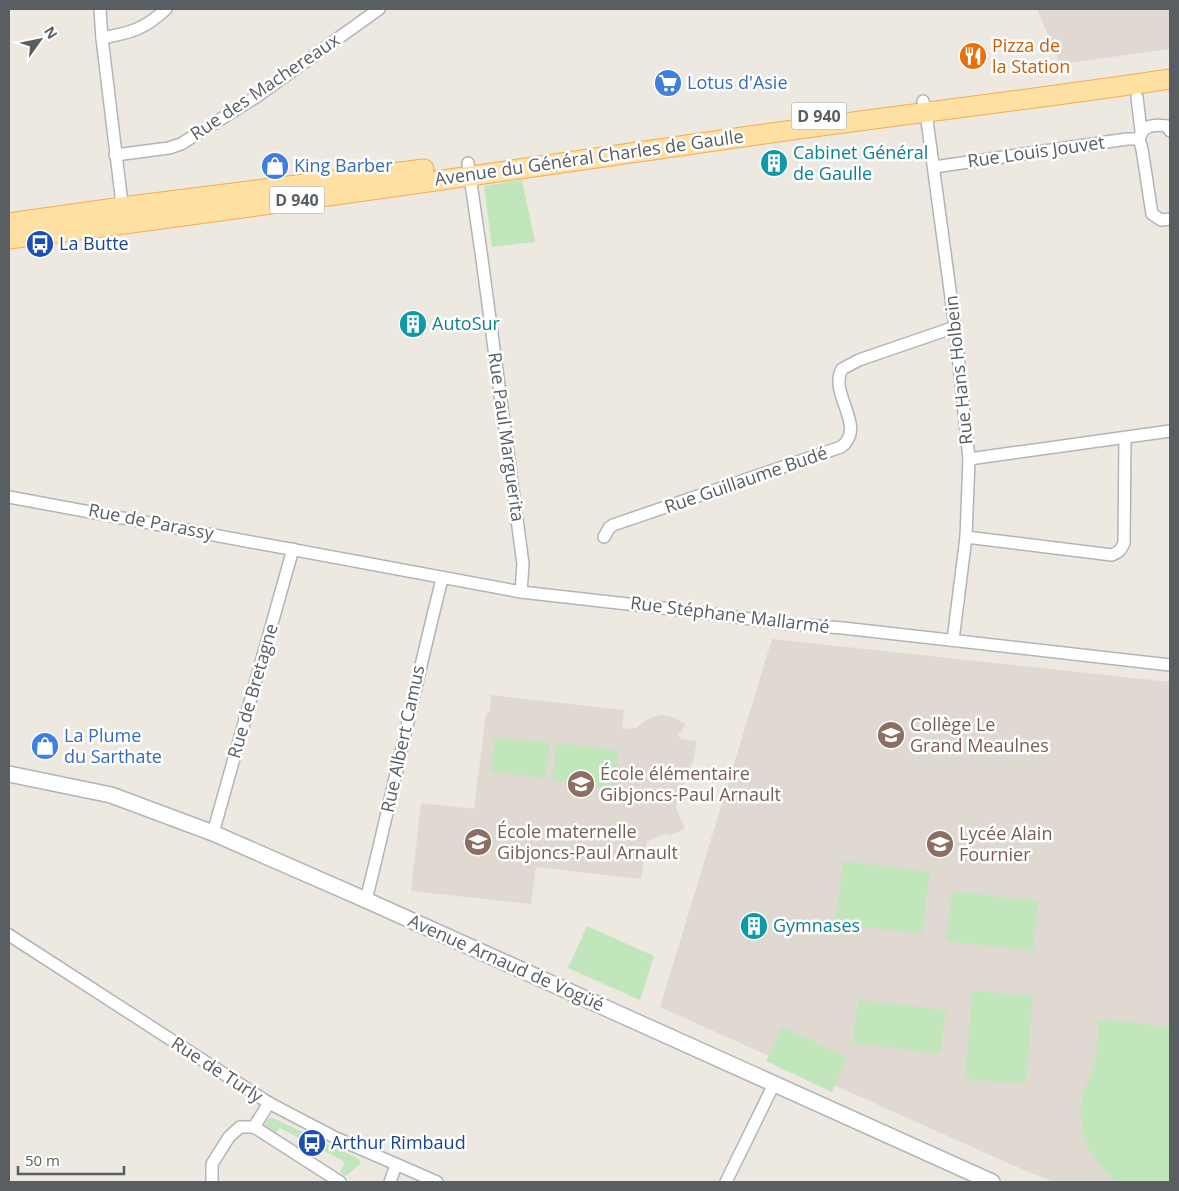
<svg xmlns="http://www.w3.org/2000/svg" width="1179" height="1191" viewBox="0 0 1179 1191" font-family="'Open Sans',sans-serif">
	<rect width="100%" height="100%" fill="#ede8e0"/>
	<g fill="#dfd9d1">
		<polygon points="1037,9 1170,9 1170,49 1060,64"/>
		<polygon points="772,639 1170,682 1170,1182 1054,1182 1010,1164 660,1007"/>
		<polygon points="491,695 624,710 622,729 636,728 647,719 661,715 670,716 686,724 678,736 682,739 696,741 696,746 693,762 686,771 691,775 678,793 676,808 685,829 668,836 667,833 649,841 647,840 641,879 536,867 531,904 411,891 421,803 474,809 486,713 489,713"/>
	</g>
	<g fill="#c2e6bb">
		<polygon points="522,180 535,242 492,247 484,186"/>
		<polygon points="495,737 550,743 546,778 490,772"/>
		<polygon points="556,743 618,751 615,789 552,781"/>
		<polygon points="843,861 930,872 922,934 835,923"/>
		<polygon points="952,891 1038,901 1033,951 946,941"/>
		<polygon points="587,926 654,956 640,1000 568,968"/>
		<polygon points="972,991 1033,996 1026,1084 965,1079"/>
		<polygon points="858,1000 946,1010 940,1054 853,1043"/>
		<path d="M1098 1019 1170 1027V1182H1118C1091 1165 1074 1126 1083 1094 1086 1083 1092 1073 1095 1062 1098 1048 1097 1033 1098 1019Z"/>
		<polygon points="782,1027 847,1057 832,1092 766,1061"/>
		<polygon points="273,1118 357,1158 361,1163 346,1176 340,1172 345,1162 280,1128 274,1135 265,1127 265,1123 268,1119"/>
	</g>
	<g fill="none" stroke-linecap="round" stroke-linejoin="round">
		<defs>
			<g id="minor">
				<polyline points="100,9 102,38 123,212"/>
				<path d="M102 38C130 33 145 29 166 9"/>
				<polyline points="1137,97 1141,131"/>
				<polyline points="923,101 926,113 955,327 969,459 966,537 953,640"/>
				<path d="M1139 139C1143 125 1153 124 1167 126L1170 131"/>
				<polyline points="115,155 169,148 181,144 256,97 379,9"/>
				<polyline points="468,163 481,252 523,564 521,592"/>
				<polyline points="934,167 1127,139 1139,139 1142,149 1152,214 1161,220 1170,219"/>
				<polyline points="969,459 1170,431"/>
				<polyline points="9,497 521,592 672,609 790,624 843,628 1170,665"/>
				<path d="M604 537 609 528 613 525 841 447C868 427 828 394 842 369L859 360 955 327"/>
				<path d="M966 537 1112 555C1119 552 1121 550 1124 543L1125 438"/>
				<polyline points="213,833 293,549"/>
				<path d="M366 900C393 793 415 685 442 579"/>
				<polyline points="9,935 269,1103 336,1138 437,1182"/>
				<polyline points="254,1127 340,1182"/>
				<polyline points="212,1182 212,1164 229,1137 240,1127 254,1127 269,1103"/>
				<polyline points="390,1182 396,1165"/>
				<polyline points="726,1182 774,1084"/>
			</g>
			<polyline id="tertiary" points="9,774 111,795 213,833 366,900 992,1182"/>
			<g id="primary">
				<polyline points="9,223 122,207 424,169"/>
				<path d="M9 239C256 208 503 171 750 136 890 116 1030 100 1170 79"/>
			</g>
		</defs>
		<use href="#minor" stroke="#b1b5b9" stroke-width="14"/>
		<use href="#tertiary" stroke="#b1b5b9" stroke-width="18"/>
		<use href="#primary" stroke="#f6ab4f" stroke-width="21"/>
		<use href="#minor" stroke="#fff" stroke-width="11"/>
		<use href="#tertiary" stroke="#fff" stroke-width="15"/>
		<use href="#primary" stroke="#ffe0a3" stroke-width="19"/>
	</g>
	<defs>
		<symbol id="restaurant-disc" viewBox="-11 -11 22 22"><circle r="9.5" fill="#e8710a" stroke="#fff"/><path d="M-5-6h1v4h1v-4h1v4h1v-4h1v5L-1.5 .5V6h-2V.5L-5-1ZM5-6V6H3V1.5H1.5Q1.5-4 5-6Z" fill="#fff"/></symbol>
		<symbol id="supermarket-disc" viewBox="-11 -11 22 22"><circle r="9.5" fill="#3f7fe0" stroke="#fff"/><path d="M-6-5.5h2.5l.6 2H6L4.5 2H-2.5L-4.4-4H-6ZM-1.5 3.2a1.3 1.3 0 1 0 .1 0ZM3 3.2a1.3 1.3 0 1 0 .1 0Z" fill="#fff"/></symbol>
		<symbol id="building-disc" viewBox="-11 -11 22 22"><circle r="9.5" fill="#0f9aa8" stroke="#fff"/><path d="M-4-6H4V6H1V3H-1V6H-4ZM-2.5-4.3h1.7v1.8h-1.7ZM.8-4.3h1.7v1.8H.8ZM-2.5-1h1.7V.8h-1.7ZM.8-1h1.7V.8H.8Z" fill="#fff"/></symbol>
		<symbol id="shop-disc" viewBox="-11 -11 22 22"><circle r="9.5" fill="#3f7fe0" stroke="#fff"/><path d="M-5-2.5h2.3a2.7 3.5 0 0 1 5.4 0H5L5.5 6h-11ZM-1.5-2.5h3a1.5 2.3 0 0 0-3 0Z" fill="#fff"/></symbol>
		<symbol id="bus-disc" viewBox="-11 -11 22 22"><circle r="9.5" fill="#1a4fb4" stroke="#fff"/><path d="M-5-6H5V4H4V6H2V4H-2V6H-4V4H-5ZM-3.5-4V0h7V-4ZM-3.5 1.2v1.5H-2V1.2ZM2 1.2v1.5H3.5V1.2Z" fill="#fff"/></symbol>
		<symbol id="school-disc" viewBox="-11 -11 22 22"><circle r="9.5" fill="#8d6e63" stroke="#fff"/><path d="M0-5L7-2L0 1L-7-2ZM-4 1L0 2.5L4 1V4Q0 6-4 4Z" fill="#fff"/></symbol>
	</defs>
	<g fill-rule="evenodd">
		<use href="#restaurant-disc" x="957" y="40" width="32" height="32"/>
		<use href="#supermarket-disc" x="652" y="67" width="32" height="32"/>
		<use href="#building-disc" x="758" y="147" width="32" height="32"/>
		<use href="#shop-disc" x="259" y="150" width="32" height="32"/>
		<use href="#bus-disc" x="24" y="228" width="32" height="32"/>
		<use href="#building-disc" x="397" y="308" width="32" height="32"/>
		<use href="#school-disc" x="875" y="719" width="32" height="32"/>
		<use href="#shop-disc" x="29" y="730" width="32" height="32"/>
		<use href="#school-disc" x="565" y="768" width="32" height="32"/>
		<use href="#school-disc" x="462" y="826" width="32" height="32"/>
		<use href="#school-disc" x="924" y="828" width="32" height="32"/>
		<use href="#building-disc" x="738" y="910" width="32" height="32"/>
		<use href="#bus-disc" x="296" y="1127" width="32" height="32"/>
	</g>
	<g text-anchor="middle" stroke-width="5" stroke-linejoin="round" paint-order="stroke">
		<g fill="#fff" stroke="#8b8e91" stroke-width="1">
			<rect x="791.5" y="102.5" width="55" height="27" rx="4"/>
			<rect x="269.5" y="186.5" width="55" height="27" rx="4"/>
		</g>
		<g font-size="16" font-weight="bold" fill="#595e62">
			<text x="819" y="122">D 940</text>
			<text x="297" y="206">D 940</text>
		</g>
		<g font-size="18" fill="#c56008" stroke="#fff" text-anchor="start">
			<text x="992" y="52">Pizza de<tspan x="992" dy="21">la Station</tspan></text>
		</g>
		<g font-size="18" fill="#366cbe" stroke="#fff" text-anchor="start">
			<text x="687" y="89">Lotus d'Asie</text>
			<text x="294" y="172">King Barber</text>
			<text x="64" y="742">La Plume<tspan x="64" dy="21">du Sarthate</tspan></text>
		</g>
		<g font-size="18" fill="#595e62" stroke="#fff">
			<text transform="translate(265 87) rotate(-34)" y="6">Rue des Machereaux</text>
			<text transform="translate(1036 152) rotate(-8)" y="6">Rue Louis Jouvet</text>
			<text transform="translate(589 158) rotate(-8)" y="6">Avenue du Général Charles de Gaulle</text>
			<text transform="translate(959 370) rotate(-96)" y="6">Rue Hans Holbein</text>
			<text transform="translate(506 437) rotate(82)" y="6">Rue Paul Marguerita</text>
			<text transform="translate(746 480) rotate(-19)" y="6">Rue Guillaume Budé</text>
			<text transform="translate(151 522) rotate(11)" y="6">Rue de Parassy</text>
			<text transform="translate(730 615) rotate(7)" y="6">Rue Stéphane Mallarmé</text>
			<text transform="translate(253 691) rotate(-74)" y="6">Rue de Bretagne</text>
			<text transform="translate(403 739) rotate(-78)" y="6">Rue Albert Camus</text>
			<text transform="translate(506 963) rotate(24)" y="6">Avenue Arnaud de Vogüé</text>
			<text transform="translate(217 1070) rotate(33)" y="6">Rue de Turly</text>
		</g>
		<g font-size="18" fill="#0d838f" stroke="#fff" text-anchor="start">
			<text x="793" y="159">Cabinet Général<tspan x="793" dy="21">de Gaulle</tspan></text>
			<text x="432" y="330">AutoSur</text>
			<text x="773" y="932">Gymnases</text>
		</g>
		<g font-size="18" fill="#164399" stroke="#fff" text-anchor="start">
			<text x="59" y="250">La Butte</text>
			<text x="331" y="1149">Arthur Rimbaud</text>
		</g>
		<g font-size="18" fill="#785e54" stroke="#fff" text-anchor="start">
			<text x="910" y="731">Collège Le<tspan x="910" dy="21">Grand Meaulnes</tspan></text>
			<text x="600" y="780">École élémentaire<tspan x="600" dy="21">Gibjoncs-Paul Arnault</tspan></text>
			<text x="497" y="838">École maternelle<tspan x="497" dy="21">Gibjoncs-Paul Arnault</tspan></text>
			<text x="959" y="840">Lycée Alain<tspan x="959" dy="21">Fournier</tspan></text>
		</g>
	</g>
	<rect width="1179" height="1191" fill="none" stroke="#595e62" stroke-width="20"/>
	<g transform="translate(40 40) rotate(57)" stroke="#ffffff" stroke-width="4" paint-order="stroke">
	<path d="M0-4L9 19L0 12L-9 19Z" fill="#595e62"/>
	<text y="-8" font-size="14" font-weight="bold" text-anchor="middle" fill="#595e62">N</text>
	</g>
	<path d="M18 1166v8h106v-8" fill="none" stroke="#595e62" stroke-width="2.5"/>
	<text x="25" y="1166" font-size="15" fill="#595e62" stroke="#ffffff" stroke-width="4" paint-order="stroke">50 m</text>
</svg>
